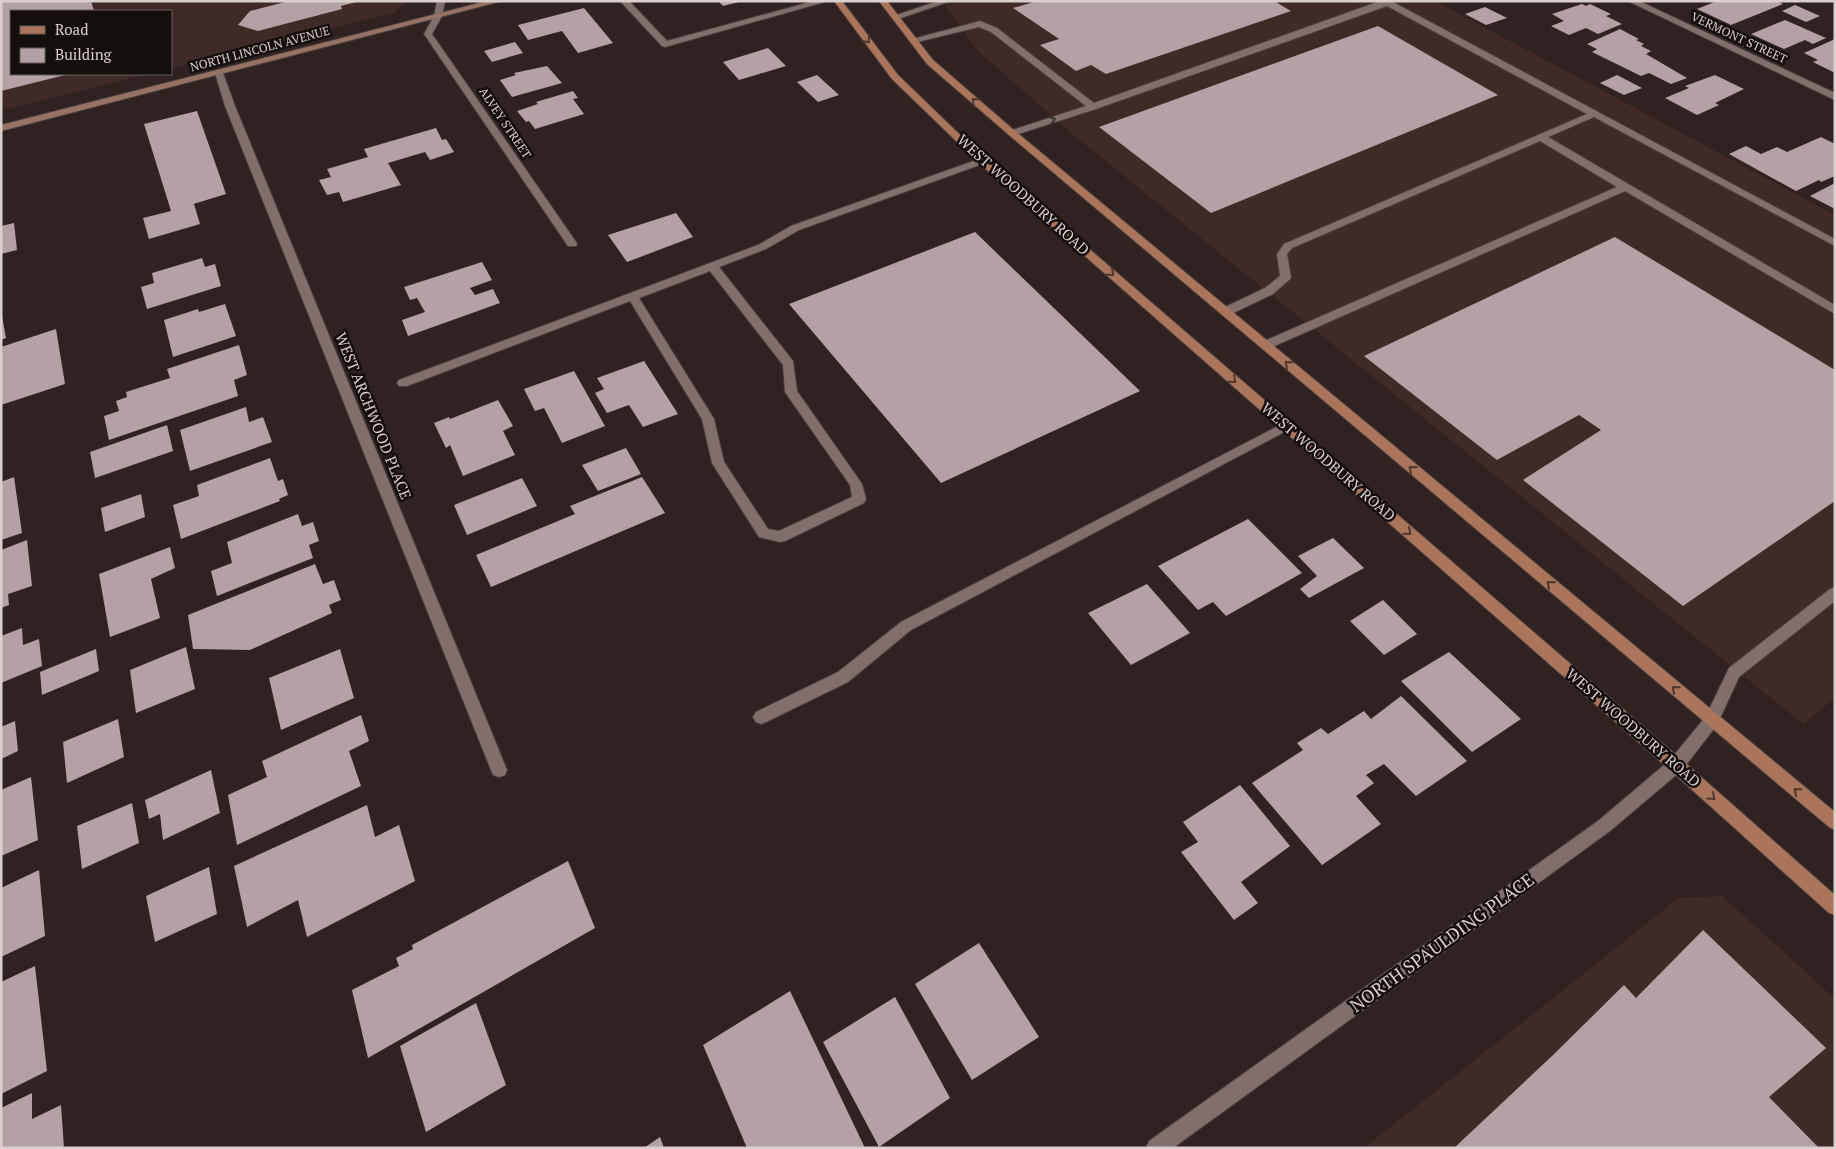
<svg xmlns="http://www.w3.org/2000/svg" width="1836" height="1149" viewBox="0 0 1836 1149" font-family="'PT Serif',serif">
	<rect width="100%" height="100%" fill="#302221"/>
	<g fill="#3f2a28">
		<polygon points="1,1 408,1 394,13 171,68 171,11 11,11 11,74 150,74 1,110"/>
		<polygon points="942,1 1435,1 1835,215 1835,698 1803,724 1077,138 978,51"/>
		<polygon points="1722,896 1835,999 1835,1148 1364,1148 1679,898"/>
	</g>
	<g fill="#b4a1a5">
		<polygon points="1,1 91,1 94,11 11,11 11,74 69,74 1,91"/>
		<polygon points="289,1 356,1 356,2 341,6 342,9 258,31 238,25 250,11"/>
		<polygon points="718,1 739,1 739,2 723,6"/>
		<polygon points="1037,1 1274,1 1291,11 1106,74 1091,65 1076,71 1040,45 1059,39 1013,8"/>
		<polygon points="1717,1 1777,1 1783,4 1731,25 1697,9"/>
		<polygon points="1582,4 1586,6 1590,4 1611,14 1606,16 1622,24 1598,34 1586,28 1569,35 1551,26 1564,21 1552,14"/>
		<polygon points="1795,5 1820,16 1806,22 1782,11"/>
		<polygon points="1485,7 1507,18 1486,25 1465,14"/>
		<polygon points="584,8 613,43 578,53 562,31 528,40 518,25"/>
		<polygon points="1785,20 1826,38 1813,44 1805,40 1784,49 1751,34"/>
		<polygon points="1378,26 1498,95 1211,213 1099,127"/>
		<polygon points="1620,29 1639,39 1636,40 1644,44 1641,46 1651,51 1646,54 1687,78 1671,84 1649,73 1641,76 1592,52 1597,49 1587,44"/>
		<polygon points="1835,39 1835,73 1813,62 1818,60 1804,53"/>
		<polygon points="515,42 523,53 492,62 484,51"/>
		<polygon points="768,48 786,66 739,80 723,62"/>
		<polygon points="547,66 562,83 512,97 500,80 516,75 514,73"/>
		<polygon points="817,75 839,95 818,102 797,82"/>
		<polygon points="1617,75 1642,88 1624,95 1600,83"/>
		<polygon points="1715,75 1744,89 1715,103 1719,105 1697,115 1665,98 1689,88 1685,86"/>
		<polygon points="573,91 578,98 573,99 584,114 535,129 529,121 526,122 517,111 538,104 536,102"/>
		<polygon points="197,111 226,194 187,206 194,204 200,224 149,239 143,218 171,211 144,124"/>
		<polygon points="436,128 442,140 446,139 454,152 430,160 425,152 388,163 401,185 343,202 339,192 327,195 319,180 331,177 327,169 368,157 364,149"/>
		<polygon points="1821,137 1835,144 1835,176 1821,182 1819,180 1796,191 1729,154 1746,146 1761,154 1777,147 1787,152"/>
		<polygon points="1835,183 1835,209 1810,196"/>
		<polygon points="676,213 693,237 627,262 608,235"/>
		<polygon points="14,223 17,250 1,254 1,226"/>
		<polygon points="975,232 1140,391 941,483 789,304"/>
		<polygon points="1615,237 1835,370 1835,501 1683,606 1523,480 1601,430 1579,415 1497,460 1364,356"/>
		<polygon points="202,258 205,267 215,264 221,286 147,309 141,287 154,283 152,273"/>
		<polygon points="482,262 492,280 470,288 475,295 493,289 500,303 408,336 402,320 425,312 417,298 410,300 404,287"/>
		<polygon points="225,304 236,336 173,357 164,320 198,309 199,312"/>
		<polygon points="1,311 6,338 1,340"/>
		<polygon points="56,329 65,384 1,405 1,347"/>
		<polygon points="239,345 247,375 234,380 238,396 109,440 104,416 119,411 116,401 127,397 126,392 170,378 167,369"/>
		<polygon points="644,361 678,414 643,427 629,405 607,413 595,393 604,389 597,378"/>
		<polygon points="574,371 605,426 562,443 544,408 535,411 524,389"/>
		<polygon points="498,400 513,426 503,431 515,455 463,476 450,445 446,448 434,423 449,417 450,419"/>
		<polygon points="246,407 249,422 263,417 272,442 190,471 180,430"/>
		<polygon points="167,425 173,451 95,478 90,452"/>
		<polygon points="626,448 641,474 598,491 582,465"/>
		<polygon points="270,458 278,481 283,479 288,495 279,499 280,501 181,539 173,505 199,496 197,485"/>
		<polygon points="14,477 22,533 1,540 1,482"/>
		<polygon points="642,477 665,513 491,587 476,555 575,514 570,506"/>
		<polygon points="522,478 537,506 467,535 454,505"/>
		<polygon points="141,494 145,517 105,532 101,508"/>
		<polygon points="298,514 302,526 313,522 319,541 309,545 313,558 217,596 211,571 232,563 227,542"/>
		<polygon points="1248,519 1302,573 1226,616 1213,602 1198,610 1158,566"/>
		<polygon points="1333,538 1364,568 1309,598 1300,589 1317,576 1298,556"/>
		<polygon points="27,540 32,586 8,594 9,605 1,608 1,550"/>
		<polygon points="170,547 175,568 151,579 160,618 110,637 99,574"/>
		<polygon points="315,564 323,584 334,580 341,600 329,605 332,613 250,650 193,649 188,615"/>
		<polygon points="1147,584 1190,633 1131,665 1088,613"/>
		<polygon points="1383,600 1417,634 1384,655 1350,621"/>
		<polygon points="22,628 23,645 39,639 42,666 1,683 1,636"/>
		<polygon points="186,647 195,689 136,713 130,670"/>
		<polygon points="96,649 99,671 42,695 40,672"/>
		<polygon points="340,649 354,698 281,730 269,678"/>
		<polygon points="1449,652 1521,719 1472,752 1401,681"/>
		<polygon points="1401,696 1467,761 1416,796 1384,764 1366,775 1374,783 1356,796 1381,824 1322,865 1252,783 1303,750 1297,743 1321,728 1328,734 1364,711 1371,719"/>
		<polygon points="361,715 369,741 349,751 361,786 237,845 228,795 267,777 262,761"/>
		<polygon points="118,719 124,757 67,783 63,742"/>
		<polygon points="15,721 18,751 1,759 1,727"/>
		<polygon points="211,770 220,813 163,840 160,814 149,819 145,800"/>
		<polygon points="31,777 38,840 1,856 1,790"/>
		<polygon points="1240,785 1290,846 1241,882 1258,903 1234,920 1181,852 1198,842 1183,822"/>
		<polygon points="132,803 139,843 82,869 77,826"/>
		<polygon points="367,805 375,837 399,825 415,881 307,937 298,900 247,927 234,866"/>
		<polygon points="568,861 595,928 368,1058 352,990 399,966 396,958 413,949 412,945"/>
		<polygon points="209,867 217,914 155,942 146,896"/>
		<polygon points="39,870 45,936 1,957 1,888"/>
		<polygon points="1703,930 1826,1048 1769,1097 1819,1148 1454,1148 1552,1056 1624,985 1636,998"/>
		<polygon points="979,943 1039,1037 972,1080 915,984"/>
		<polygon points="35,966 47,1071 1,1094 1,982"/>
		<polygon points="790,991 865,1148 747,1148 703,1045"/>
		<polygon points="895,997 950,1098 879,1147 823,1042"/>
		<polygon points="476,1003 506,1085 426,1132 400,1046"/>
		<polygon points="32,1093 32,1119 61,1105 64,1148 1,1148 1,1108"/>
		<polygon points="660,1137 664,1148 644,1148"/>
	</g>
	<g fill="none" stroke-linecap="round" stroke-linejoin="round">
		<defs>
			<g id="service">
				<polygon points="620,1 629,1 667,41 814,1 828,1 665,47 662,46"/>
				<polygon points="938,1 951,1 898,19 891,17"/>
				<polygon points="1380,1 1391,1 1835,239 1835,246 1594,117 1548,137 1835,305 1835,314 1625,191 1270,348 1262,348 1260,345 1262,342 1617,187 1540,141 1292,248 1287,254 1291,277 1290,279 1273,294 1229,315 1225,316 1219,312 1221,309 1265,288 1280,276 1277,254 1284,244 1587,114 1387,6 1096,109 1012,136 1009,135 1009,131 1086,106 991,32 979,27 913,43 909,40 980,21 997,28 1094,103"/>
				<path d="M982 158 987 161 985 163 799 230 766 249 719 267 793 361 797 391 862 484 866 499 864 503 785 541 780 542 759 537 712 463 702 419 630 301 407 386H399L397 383 399 380 758 245 791 226ZM710 271 783 365 785 392 850 485 852 497 779 531 768 529 724 462 714 419 639 298Z"/>
				<polygon points="1286,422 1290,423 1292,426 1290,429 911,630 848,682 766,722 761,724 756,722 753,717 756,712 838,672 901,622"/>
				<polygon points="1835,587 1835,601 1739,677 1717,725 1712,727 1707,725 1704,720 1729,668 1830,589"/>
			</g>
			<g id="minor">
				<polygon points="437,1 445,1 442,16 432,34 576,242 577,244 576,246 568,246 424,34 434,16"/>
				<polygon points="1628,1 1639,1 1835,93 1835,100"/>
				<polygon points="219,70 223,73 235,106 507,770 505,775 499,777 493,775 491,770 225,106 215,73"/>
				<polygon points="1712,713 1717,715 1720,720 1717,725 1682,770 1610,831 1173,1148 1146,1148 1149,1141 1598,821 1670,760 1707,715"/>
			</g>
			<polygon id="secondary" points="487,1 502,1 1,131 1,125"/>
			<g id="primary">
				<polygon points="834,1 842,1 898,75 985,159 1682,760 1835,895 1835,915 1829,913 1670,770 979,163 892,79"/>
				<polygon points="879,1 887,1 933,60 1015,131 1835,812 1835,830 1829,827 1009,135 927,64"/>
			</g>
		</defs>
		<use href="#service" stroke="#4a3f3d" stroke-width="2"/>
		<use href="#minor" stroke="#4a3f3d" stroke-width="2"/>
		<use href="#secondary" stroke="#4a3f3d" stroke-width="2"/>
		<use href="#primary" stroke="#4a3f3d" stroke-width="2"/>
		<use href="#service" fill="#806f6d" fill-rule="evenodd"/>
		<use href="#minor" fill="#806f6d" fill-rule="evenodd"/>
		<use href="#secondary" fill="#967265" fill-rule="evenodd"/>
		<use href="#primary" fill="#ab755c" fill-rule="evenodd"/>
	</g>
	<defs><path id="oneway-chevron" d="M-2-3.5L2.5 0L-2 3.5" fill="none" stroke-width="1.6" stroke-linecap="round" stroke-linejoin="round" transform="scale(1.25)"/></defs>
	<g stroke="#50372d">
		<use href="#oneway-chevron" transform="translate(867 40) rotate(53)"/>
		<use href="#oneway-chevron" transform="translate(975 101) rotate(-139)"/>
		<use href="#oneway-chevron" transform="translate(1111 273) rotate(41)"/>
		<use href="#oneway-chevron" transform="translate(1288 364) rotate(-140)"/>
		<use href="#oneway-chevron" transform="translate(1233 380) rotate(41)"/>
		<use href="#oneway-chevron" transform="translate(1412 469) rotate(-140)"/>
		<use href="#oneway-chevron" transform="translate(1408 532) rotate(41)"/>
		<use href="#oneway-chevron" transform="translate(1550 584) rotate(-140)"/>
		<use href="#oneway-chevron" transform="translate(1675 689) rotate(-140)"/>
		<use href="#oneway-chevron" transform="translate(1797 791) rotate(-140)"/>
		<use href="#oneway-chevron" transform="translate(1712 797) rotate(42)"/>
	</g>
	<use stroke="#3a302f" href="#oneway-chevron" transform="translate(1052 120) rotate(-18)"/>
	<g text-anchor="middle" stroke-width="5" stroke-linejoin="round" paint-order="stroke">
		<g font-size="12" fill="#d9d0ce" stroke="#140e0d">
			<text transform="translate(1739 38) rotate(25)" y="4">VERMONT STREET</text>
			<text transform="translate(260 49) rotate(-15)" y="4">NORTH LINCOLN AVENUE</text>
			<text transform="translate(505 123) rotate(56)" y="4">ALVEY STREET</text>
		</g>
		<g font-size="15" fill="#d9d0ce" stroke="#140e0d">
			<text transform="translate(1023 195) rotate(42)" y="5">WEST WOODBURY ROAD</text>
			<text transform="translate(373 416) rotate(68)" y="5">WEST ARCHWOOD PLACE</text>
			<text transform="translate(1328 462) rotate(41)" y="5">WEST WOODBURY ROAD</text>
			<text transform="translate(1633 728) rotate(41)" y="5">WEST WOODBURY ROAD</text>
		</g>
		<g font-size="18" fill="#d9d0ce" stroke="#140e0d">
			<text transform="translate(1442 943) rotate(-36)" y="6">NORTH SPAULDING PLACE</text>
		</g>
	</g>
	<rect width="1836" height="1149" fill="none" stroke="#d9d0ce" stroke-width="5"/>
	<rect x="10" y="10" width="162" height="65" fill="#140e0d" stroke="#635c5a"/>
	<rect x="20" y="26" width="25" height="8" fill="#ab755c" stroke="#635c5a"/>
	<text x="55" y="35" font-size="15" fill="#d9d0ce">Road</text>
	<rect x="20" y="48" width="25" height="15" fill="#b4a1a5" stroke="#635c5a"/>
	<text x="55" y="60" font-size="15" fill="#d9d0ce">Building</text>
</svg>
